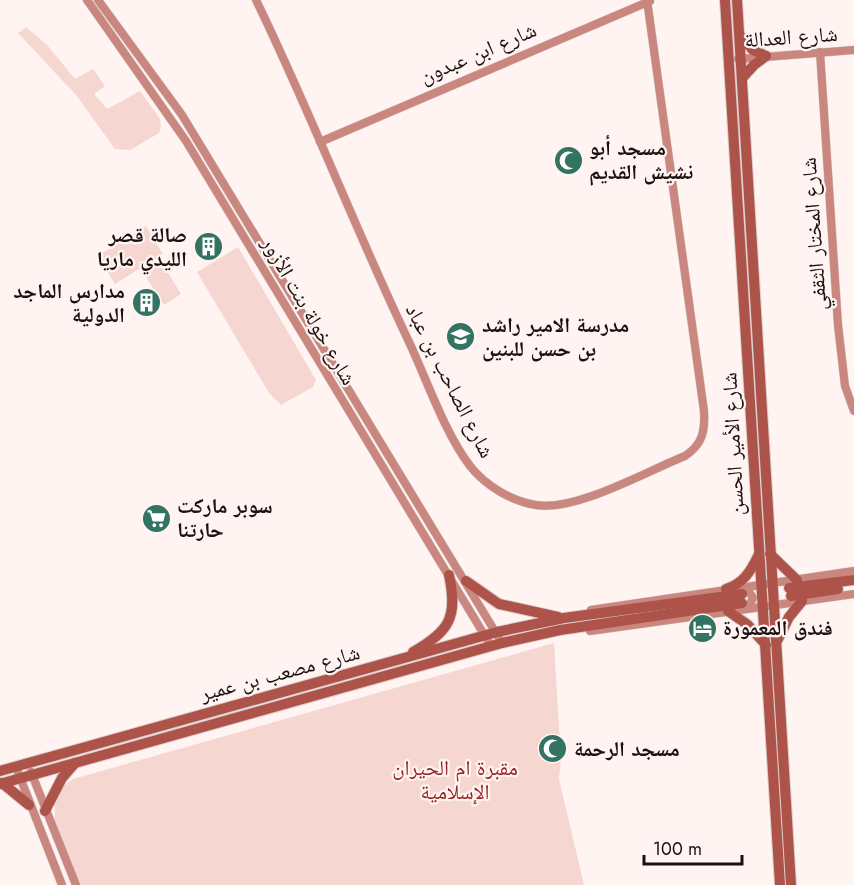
<svg xmlns="http://www.w3.org/2000/svg" width="854" height="885" viewBox="0 0 854 885" font-family="Jost,'Noto Naskh Arabic',sans-serif">
	<rect width="100%" height="100%" fill="#fff4f2"/>
	<g fill="#f6d6d1">
		<polygon points="26,27 47,45 75,79 93,69 105,86 94,94 107,109 140,91 160,119 161,127 159,133 130,150 115,149 76,95 18,33"/>
		<polygon points="146,226 163,254 115,284 98,256"/>
		<polygon points="238,247 316,380 313,387 281,405 269,393 197,272"/>
		<polygon points="162,263 181,294 164,305 144,274"/>
		<path d="M554 643 561 760 559 779 584 885H81C67 852 34 805 73 779Z"/>
	</g>
	<g fill="none" stroke-linecap="round" stroke-linejoin="round">
		<defs>
			<g id="secondary">
				<polyline points="87,0 186,141 491,646"/>
				<polyline points="98,0 182,115 502,643"/>
				<path d="M256 0C311 113 356 231 410 344 428 383 445 433 470 466 486 486 511 501 536 505 575 512 647 471 685 456 703 444 705 431 704 411L647 0"/>
				<polyline points="820,52 838,325 845,386 854,411"/>
				<polyline points="738,59 854,50"/>
				<polyline points="320,142 650,1"/>
				<polyline points="746,587 753,598 748,608"/>
				<polyline points="591,610 854,571"/>
				<polyline points="590,631 854,594"/>
				<polyline points="16,767 62,885"/>
				<polyline points="31,772 76,885"/>
			</g>
			<g id="highway">
				<polyline points="725,0 780,885"/>
				<polyline points="737,0 791,885"/>
				<polyline points="741,37 753,50 766,56"/>
				<polyline points="743,77 754,65 766,56"/>
				<polyline points="770,554 797,580"/>
				<polyline points="466,581 499,604 558,617"/>
				<polyline points="789,588 854,580"/>
				<path d="M726 589C743 584 751 571 758 556"/>
				<polyline points="791,596 838,589"/>
				<polyline points="728,611 748,625 766,645"/>
				<polyline points="777,641 789,617 802,601"/>
				<path d="M413 652C450 631 458 617 449 575"/>
				<polyline points="0,771 497,632 564,618 742,594"/>
				<polyline points="2,783 29,805"/>
				<polyline points="0,784 502,643 560,630 742,603"/>
				<polyline points="45,811 62,778 75,763"/>
			</g>
		</defs>
		<use href="#secondary" stroke="#dad0ce" stroke-width="9"/>
		<use href="#highway" stroke="#dad0ce" stroke-width="12"/>
		<use href="#secondary" stroke="#c9877f" stroke-width="8"/>
		<use href="#highway" stroke="#ae5349" stroke-width="10"/>
	</g>
	<defs>
		<symbol id="mosque-disc" viewBox="-11 -11 22 22"><circle r="9.5" fill="#337361" stroke="#fff4f2"/><path d="M3.5-4.9A6 6 0 1 0 3.5 4.9A5 5 0 1 1 3.5-4.9Z" fill="#fff"/></symbol>
		<symbol id="building-disc" viewBox="-11 -11 22 22"><circle r="9.5" fill="#337361" stroke="#fff4f2"/><path d="M-4-6H4V6H1V3H-1V6H-4ZM-2.5-4.3h1.7v1.8h-1.7ZM.8-4.3h1.7v1.8H.8ZM-2.5-1h1.7V.8h-1.7ZM.8-1h1.7V.8H.8Z" fill="#fff"/></symbol>
		<symbol id="school-disc" viewBox="-11 -11 22 22"><circle r="9.5" fill="#337361" stroke="#fff4f2"/><path d="M0-5L7-2L0 1L-7-2ZM-4 1L0 2.5L4 1V4Q0 6-4 4Z" fill="#fff"/></symbol>
		<symbol id="supermarket-disc" viewBox="-11 -11 22 22"><circle r="9.5" fill="#337361" stroke="#fff4f2"/><path d="M-6-5.5h2.5l.6 2H6L4.5 2H-2.5L-4.4-4H-6ZM-1.5 3.2a1.3 1.3 0 1 0 .1 0ZM3 3.2a1.3 1.3 0 1 0 .1 0Z" fill="#fff"/></symbol>
		<symbol id="hotel-disc" viewBox="-11 -11 22 22"><circle r="9.5" fill="#337361" stroke="#fff4f2"/><path d="M-6-4.5h1.5V1H6V5H4.5V3h-9V5H-6ZM-4 0a1.8 1.8 0 1 1 3.6 0ZM.5 0V-2.5h3Q6-2.5 6 0Z" fill="#fff"/></symbol>
	</defs>
	<g fill-rule="evenodd">
		<use href="#mosque-disc" x="552" y="144" width="33" height="33"/>
		<use href="#building-disc" x="192" y="230" width="33" height="33"/>
		<use href="#building-disc" x="130" y="286" width="33" height="33"/>
		<use href="#school-disc" x="444" y="320" width="33" height="33"/>
		<use href="#supermarket-disc" x="140" y="502" width="33" height="33"/>
		<use href="#hotel-disc" x="686" y="612" width="33" height="33"/>
		<use href="#mosque-disc" x="536" y="732" width="33" height="33"/>
	</g>
	<g text-anchor="middle" stroke-width="4.5" stroke-linejoin="round" paint-order="stroke">
		<g font-size="21" fill="#1a1110" stroke="#fff4f2">
			<text transform="translate(791 37) rotate(-4)" y="7">شارع العدالة</text>
			<text transform="translate(478 53) rotate(-23)" y="7">شارع ابن عبدون</text>
			<text transform="translate(814 234) rotate(-94)" y="7">شارع المختار الثقفي</text>
			<text transform="translate(309 311) rotate(60)" y="7">شارع خولة بنت الأزور</text>
			<text transform="translate(450 381) rotate(63)" y="7">شارع الصاحب بن عباد</text>
			<text transform="translate(733 444) rotate(-93)" y="7">شارع الأمير الحسن</text>
			<text transform="translate(280 673) rotate(-15)" y="7">شارع مصعب بن عمير</text>
		</g>
		<g font-size="21" font-weight="bold" fill="#1a1110" stroke="#fff4f2" text-anchor="start">
			<text x="589" y="155">مسجد أبو<tspan x="589" dy="24">نشيش القديم</tspan></text>
			<text x="187" y="242" text-anchor="end">صالة قصر<tspan x="187" dy="24">الليدي ماريا</tspan></text>
			<text x="125" y="298" text-anchor="end">مدارس الماجد<tspan x="125" dy="24">الدولية</tspan></text>
			<text x="482" y="332">مدرسة الامير راشد<tspan x="482" dy="24">بن حسن للبنين</tspan></text>
			<text x="177" y="513">سوبر ماركت<tspan x="177" dy="24">حارتنا</tspan></text>
			<text x="723" y="635">فندق المعمورة</text>
			<text x="574" y="756">مسجد الرحمة</text>
		</g>
		<g font-size="21" fill="#93211c" stroke="#fff4f2">
			<text x="455" y="775">مقبرة ام الحيران<tspan x="455" dy="24">الإسلامية</tspan></text>
		</g>
	</g>
	<path d="M644 855v9h98v-9" fill="none" stroke="#1a1110" stroke-width="3"/>
	<text x="653" y="855" font-size="18" fill="#1a1110" stroke="#fff4f2" stroke-width="4.5" paint-order="stroke">100 m</text>
</svg>
